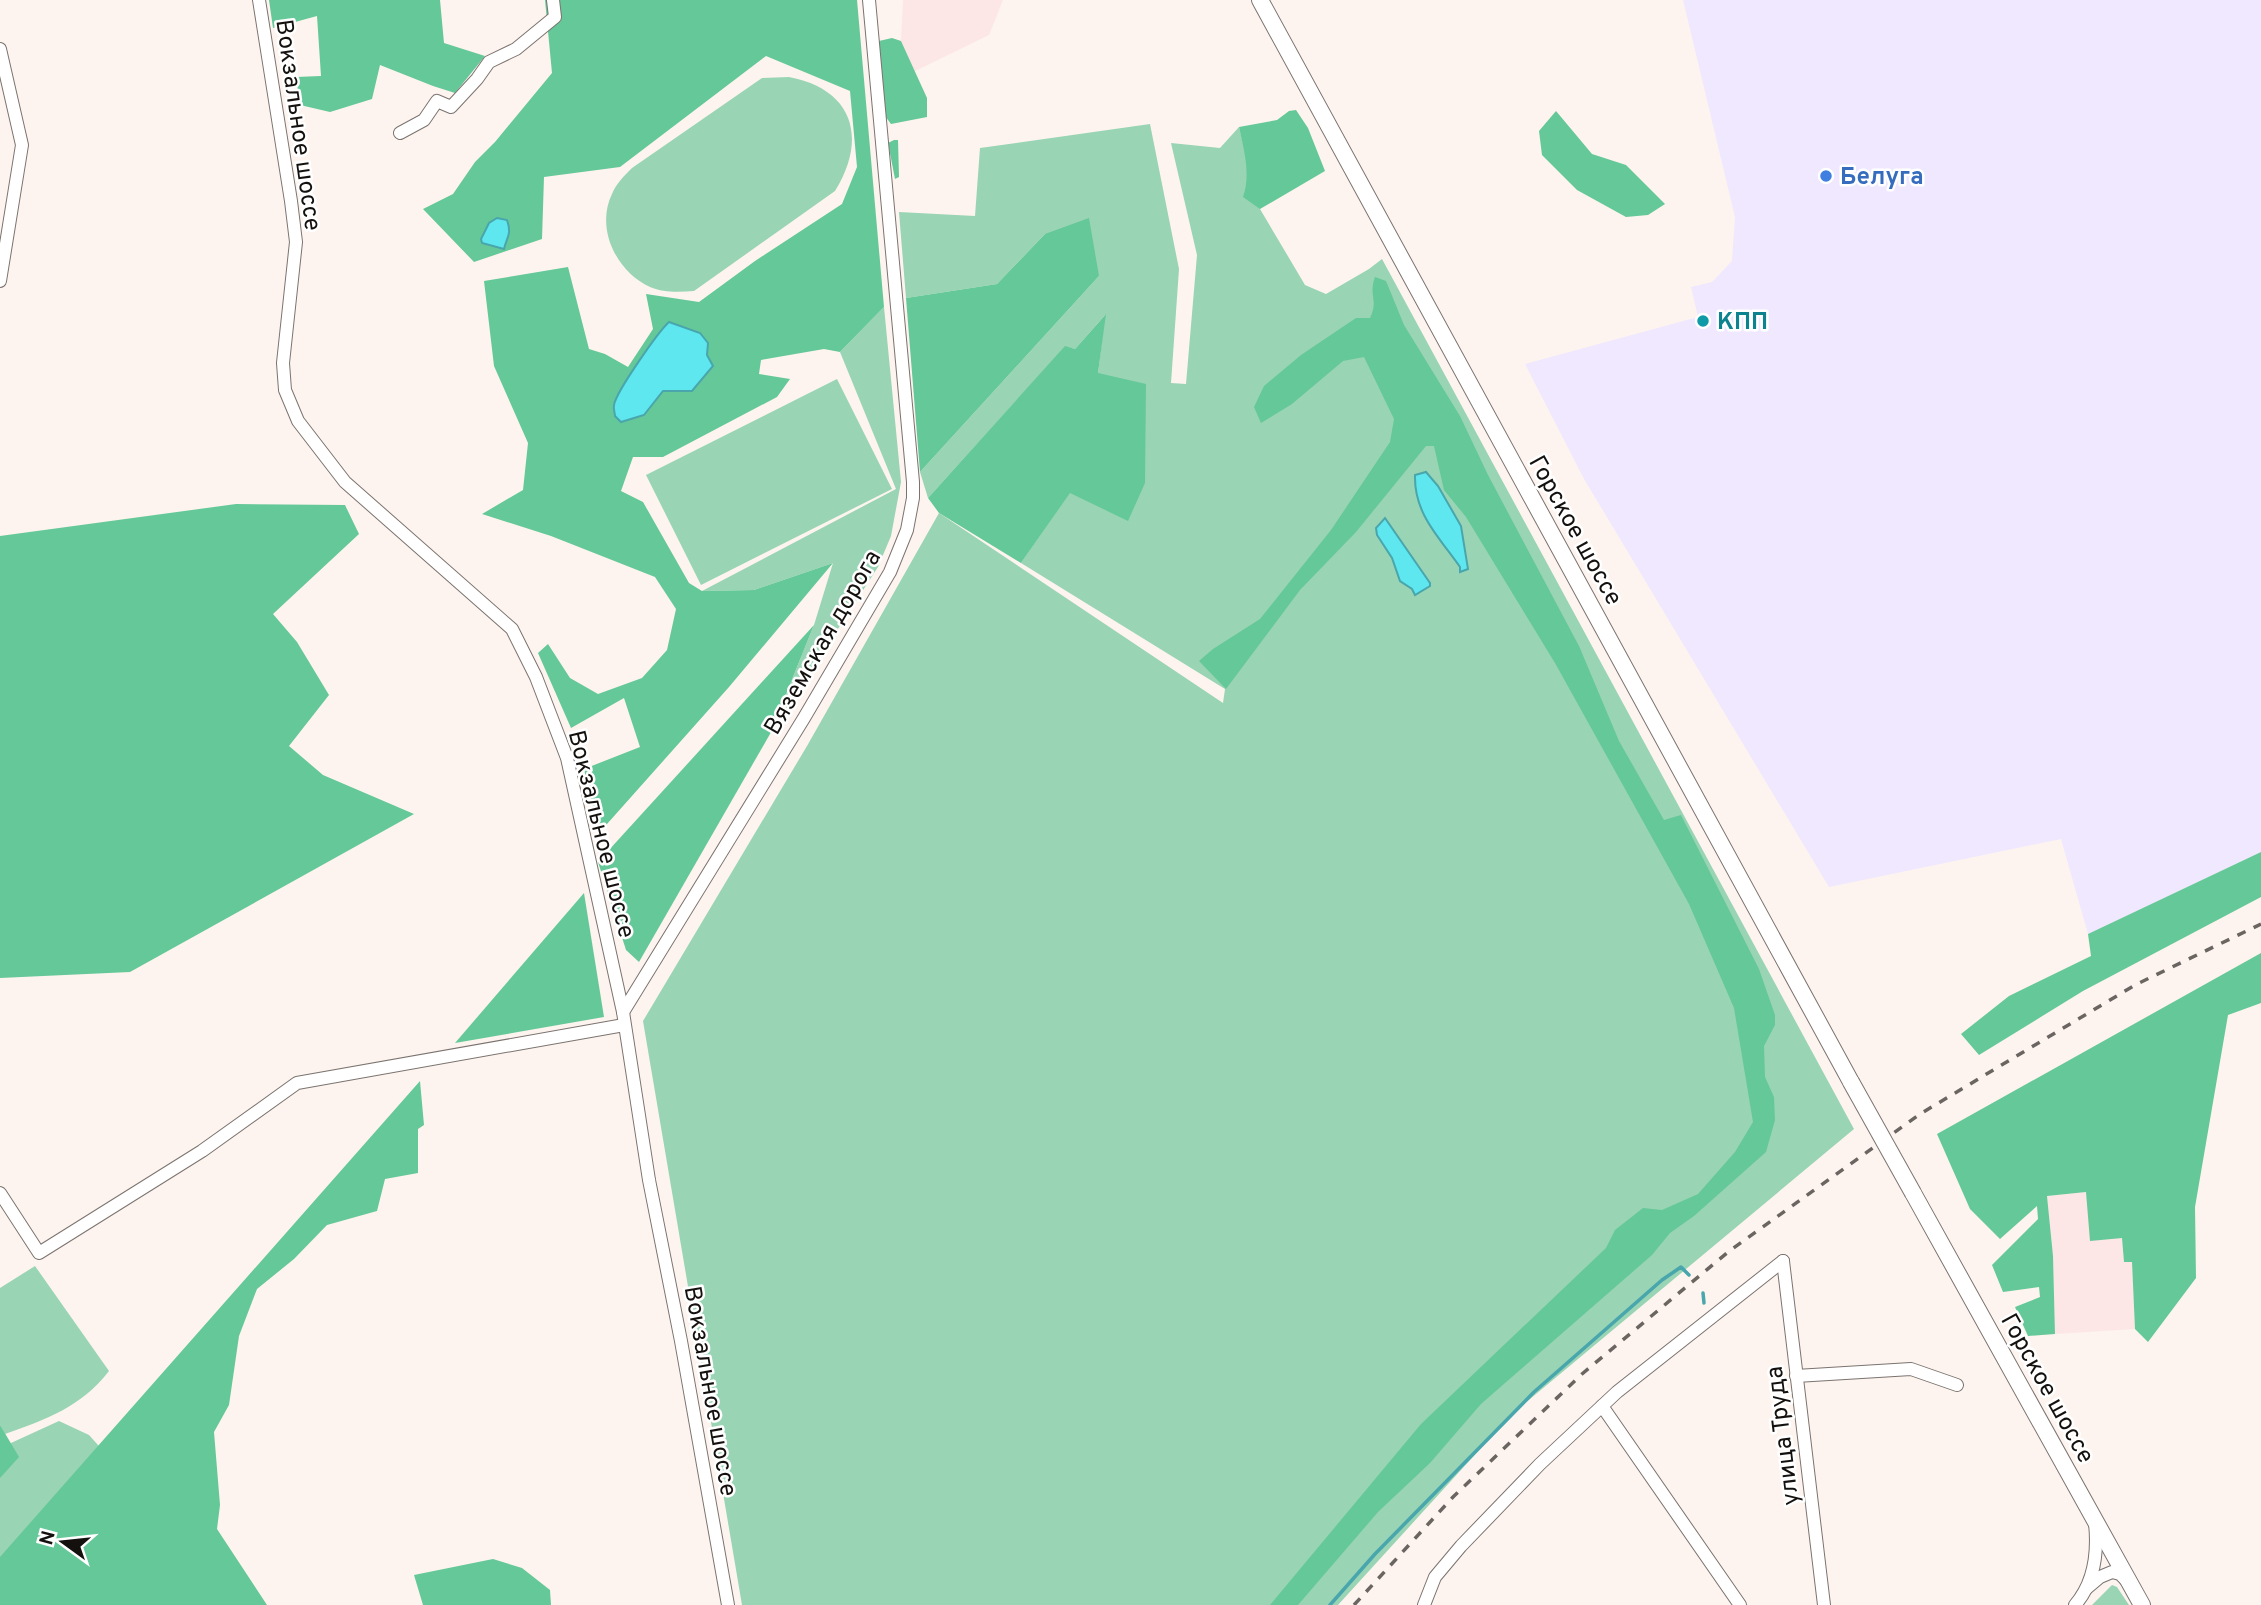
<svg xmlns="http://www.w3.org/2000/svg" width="2261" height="1605" viewBox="0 0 2261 1605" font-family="Overpass,sans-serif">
	<rect width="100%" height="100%" fill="#fdf4ef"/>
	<polygon fill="#efe8fe" points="1683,0 2261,0 2261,852 2088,934 2061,839 1829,887 1584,479 1525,364 1698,317 1691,287 1712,282 1732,261 1735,217"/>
	<g fill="#fce6e6">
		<polygon points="903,0 1003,0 989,35 913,72 898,43 901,41"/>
		<polygon points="2086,1192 2122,1237 2124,1262 2132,1261 2135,1329 2055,1334 2053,1256 2047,1196"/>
	</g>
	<g fill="#99d4b4">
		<path d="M789 77C853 89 868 138 835 191L694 291C680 292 664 293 650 287 617 272 595 229 612 194 616 184 624 176 632 168L762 78Z"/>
		<polygon points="1150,124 1179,269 1171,383 1186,384 1197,255 1171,143 1220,148 1239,127 1260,209 1305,285 1326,294 1369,269 1382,259 1854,1129 1512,1414 1338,1605 742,1605 643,1021 807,746 939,513 1223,703 1225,689 1021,563 1070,492 1098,373 1105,315 1075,349 1065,347 928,498 920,472 1099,276 1045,234 997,284 906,298 899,212 975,216 980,148"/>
		<polygon points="884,307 901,482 891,536 878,567 770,734 814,625 833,563 754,590 702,591 896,489 840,352"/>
		<polygon points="837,379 892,489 701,585 646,475"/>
		<path d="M35 1266 109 1371C81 1407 47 1419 5 1434L0 1425V1288Z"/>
		<polygon points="59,1421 89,1435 115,1464 0,1605 0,1448"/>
		<polygon points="2112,1585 2117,1587 2129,1605 2092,1605"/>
	</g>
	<g fill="#65c898">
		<polygon points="269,0 440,0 444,43 485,56 455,93 433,86 380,65 372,99 330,112 300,105 296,77 321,76 317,16 273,28"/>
		<polygon points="545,0 857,0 884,307 840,352 824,349 761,360 759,374 790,379 777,397 663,457 633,457 621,491 643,502 689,583 702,591 754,590 833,563 729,687 599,833 584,769 640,747 624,698 571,728 538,653 548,644 570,678 598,694 642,678 667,650 676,609 655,577 551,536 482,514 523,490 528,443 494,366 484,281 568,267 589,349 605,354 628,367 653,329 646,294 699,302 755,261 842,204 857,167 850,91 766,56 620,167 544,177 542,239 474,262 423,209 453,194 475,162 495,142 552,73"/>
		<polygon points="892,38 901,41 927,98 927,117 891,124 885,116 879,41"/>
		<path d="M1296 110 1308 128 1325 171 1260 209 1243 197C1251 174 1244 150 1239 127L1277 120 1289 111Z"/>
		<polygon points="1556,111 1592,154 1626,165 1665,204 1648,215 1626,217 1577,190 1542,155 1539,131"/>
		<polygon points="894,140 898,140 899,177 895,179 888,143"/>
		<polygon points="1089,218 1099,276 920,472 906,298 997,284 1045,234"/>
		<path d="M1375 277 1386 281 1404 325 1460 416 1488 475 1579 646 1619 741 1664 820 1681 815 1759 969 1775 1015V1025L1764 1046 1765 1077 1774 1097 1775 1120 1766 1152 1694 1216 1670 1233 1652 1255 1481 1404 1430 1463 1378 1512 1298 1605H1270L1421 1424 1606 1248 1615 1230 1643 1208 1662 1210 1698 1194 1735 1152 1753 1122 1734 1008 1689 904 1555 663 1466 517 1444 490 1434 446H1426L1356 532 1300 590 1226 689 1199 661 1213 649 1260 619 1331 530 1390 442 1394 419 1364 357 1343 361 1292 404 1261 423 1254 407 1264 386 1301 355 1356 318H1370C1379 300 1368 296 1375 277Z"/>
		<polygon points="1106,314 1098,373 1146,384 1145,483 1128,521 1070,493 1021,563 939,513 928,498 1065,346 1075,349"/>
		<polygon points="236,504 345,505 359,534 273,614 297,642 329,695 289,746 323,775 414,814 130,972 0,978 0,536"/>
		<polygon points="814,625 770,734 639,962 626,950 598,862"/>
		<polygon points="2261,852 2261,897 2083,991 1979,1055 1961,1034 2009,996 2091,956 2088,934"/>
		<polygon points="584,893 604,1017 455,1043"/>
		<polygon points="2261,953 2261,1003 2228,1015 2195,1207 2196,1278 2148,1342 2135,1329 2132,1262 2124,1262 2122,1238 2090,1241 2086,1192 2047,1196 2053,1256 2055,1334 2028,1336 2015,1307 2040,1297 2039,1287 2003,1292 1992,1265 2038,1219 2037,1206 2000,1239 1970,1209 1937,1134"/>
		<polygon points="420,1081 424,1125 418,1129 418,1173 385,1179 377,1211 327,1225 294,1259 257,1289 239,1336 229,1405 214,1432 220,1505 217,1529 267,1605 0,1605 0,1557"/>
		<polygon points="0,1425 19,1457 0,1478"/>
		<polygon points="493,1559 522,1568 550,1590 551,1605 423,1605 414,1575"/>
	</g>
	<g fill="#5ee7ef" stroke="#48a6ac" stroke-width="2">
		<path d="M497 218 507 220C512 235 507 236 504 249L482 243 481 239 489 223Z"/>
		<path d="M669 322 700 333 708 343 707 355 713 366 692 391H663L644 415 621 422 615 416C615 413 613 409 614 405 616 392 658 332 669 322Z"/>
		<path d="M1426 472 1438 486 1461 526 1468 569 1460 572V567C1439 537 1414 514 1415 475Z"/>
		<polygon points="1385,518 1430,583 1430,586 1415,595 1412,589 1400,581 1392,558 1377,535 1376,528"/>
	</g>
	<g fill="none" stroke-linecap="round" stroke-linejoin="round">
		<g stroke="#48a6ac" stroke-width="3.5">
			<polyline points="1703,1293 1704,1303"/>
			<polyline points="1330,1605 1375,1554 1534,1392 1662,1280 1681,1267 1689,1275"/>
		</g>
		<defs>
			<g id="minor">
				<polyline points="259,0 291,201 296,242 283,363 285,390 298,421 345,482 512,629 536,677 567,758 623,1012 649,1180 681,1341 728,1605"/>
				<polyline points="0,49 22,145 0,281"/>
				<polyline points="400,133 424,120 437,101 451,107 477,79 489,62 516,49 555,17 553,0"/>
				<polyline points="623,1012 804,718 890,572 907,530 913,498 913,482 869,0"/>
				<polyline points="0,1193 39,1253 202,1151 297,1083 624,1025"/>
				<polyline points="1783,1261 1824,1605"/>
				<polyline points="1796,1376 1911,1369 1957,1385"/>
				<polyline points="1602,1406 1740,1605"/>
				<polyline points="2087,1588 2100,1577 2112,1572 2120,1574 2126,1580"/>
				<polyline points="1424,1605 1435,1577 1461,1546 1540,1464 1617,1392 1783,1261"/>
				<path d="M2075 1605C2095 1582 2098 1552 2095 1523"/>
			</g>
			<g id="major">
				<polyline points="1260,0 1851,1082"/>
				<polyline points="1913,1193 2142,1605"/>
			</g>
		</defs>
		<use href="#minor" stroke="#7b736f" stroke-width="14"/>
		<use href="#major" stroke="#7b736f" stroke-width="18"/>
		<use href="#minor" stroke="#fff" stroke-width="12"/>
		<use href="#major" stroke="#fff" stroke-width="16"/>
		<polyline stroke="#6b6562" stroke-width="3.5" stroke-dasharray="9 9" stroke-linecap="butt" points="1354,1605 1453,1497 1582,1374 1728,1252 1920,1114 2135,985 2261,924"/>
		<defs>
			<polyline id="major-bridge" points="1851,1082 1913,1193"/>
		</defs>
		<use href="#major-bridge" stroke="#7b736f" stroke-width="18" stroke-linecap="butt"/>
		<use href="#major-bridge" stroke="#fff" stroke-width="16"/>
	</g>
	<circle fill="#3f7fe0" stroke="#fff" stroke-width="2.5" cx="1826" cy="176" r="7"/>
	<circle fill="#0f9aa8" stroke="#fff" stroke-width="2.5" cx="1703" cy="321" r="7"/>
	<g text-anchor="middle" stroke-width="5" stroke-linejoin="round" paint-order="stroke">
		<g font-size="24" fill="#13100e" stroke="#fff">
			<text transform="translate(299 125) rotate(82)" y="8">Вокзальное шоссе</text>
			<text transform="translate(1576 530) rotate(61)" y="8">Горское шоссе</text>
			<text transform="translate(822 642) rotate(-60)" y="8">Вяземская дорога</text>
			<text transform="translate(602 834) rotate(76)" y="8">Вокзальное шоссе</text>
			<text transform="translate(2048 1388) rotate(61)" y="8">Горское шоссе</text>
			<text transform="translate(711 1391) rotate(80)" y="8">Вокзальное шоссе</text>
			<text transform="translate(1782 1436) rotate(-97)" y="8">улица Труда</text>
		</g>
		<g font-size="24" font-weight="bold" fill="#366cbe" stroke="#fff" text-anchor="start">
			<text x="1840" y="184">Белуга</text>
		</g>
		<g font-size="24" font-weight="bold" fill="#0d838f" stroke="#fff" text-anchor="start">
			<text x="1717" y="329">КПП</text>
		</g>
	</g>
	<g transform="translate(63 1542) rotate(285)" stroke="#ffffff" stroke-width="5" paint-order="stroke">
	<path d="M0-5L12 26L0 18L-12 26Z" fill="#13100e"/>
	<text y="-10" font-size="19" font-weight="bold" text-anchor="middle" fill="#13100e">N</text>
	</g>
</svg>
